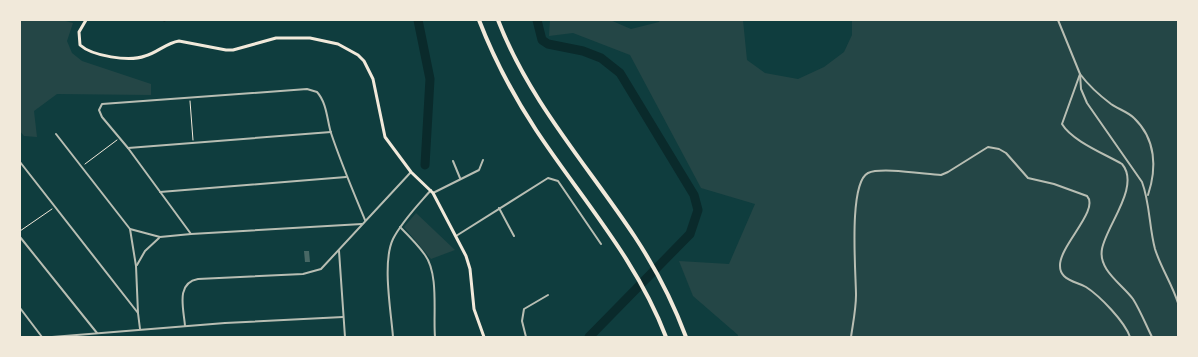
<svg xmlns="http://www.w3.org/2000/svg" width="1198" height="357" viewBox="0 0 1198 357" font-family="Figtree,sans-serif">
	<rect width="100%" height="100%" fill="#0f3d3e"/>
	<g fill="#244646">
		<polygon points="20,20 62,20 73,23 67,41 72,53 82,61 151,84 151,95 57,94 34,111 37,137 24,136 20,131"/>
		<polygon points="550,20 610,20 631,29 659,22 660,20 743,20 747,60 765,73 798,79 824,67 844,52 852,35 852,20 1178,20 1178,337 738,337 738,335 693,296 679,261 729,264 755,204 701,188 630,55 573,33 549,36"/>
		<polygon points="416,213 455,250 431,259 404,227"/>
	</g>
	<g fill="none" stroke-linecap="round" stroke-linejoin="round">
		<polyline stroke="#0a2a2b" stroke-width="1.5" points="164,21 166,20"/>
		<g stroke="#0a2a2b" stroke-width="9">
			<polyline points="418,20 430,79 425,165"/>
			<polyline points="537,20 542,40 548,44 583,51 601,58 620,73 694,195 698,210 690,234 589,337"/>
		</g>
	</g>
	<polygon fill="#486865" points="304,251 309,251 310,262 305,262"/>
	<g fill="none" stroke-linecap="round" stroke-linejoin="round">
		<g stroke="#f1e9da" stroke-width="1">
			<polyline points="190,101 193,140"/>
			<polyline points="85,164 117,140"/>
			<polyline points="20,231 52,209"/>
		</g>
		<g stroke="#b8beb3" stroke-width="2">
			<path d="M1058 20 1080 74 1081 89 1087 103 1142 182C1150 203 1149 227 1155 249 1161 268 1172 284 1178 303"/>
			<path d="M1080 74 1062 124C1072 141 1105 154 1122 164 1141 186 1106 226 1102 249 1098 270 1122 284 1133 299 1140 310 1146 325 1152 337"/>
			<path d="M1080 74C1089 86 1099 95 1111 104 1118 109 1128 112 1134 118 1156 139 1157 168 1148 195"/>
			<polyline points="56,134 130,229 160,237 191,234 362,224"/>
			<polyline points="128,148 331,132"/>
			<polyline points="453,161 460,178"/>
			<polyline points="20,162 138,313"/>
			<polyline points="160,192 346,177"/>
			<polyline points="433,193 479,170 483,160"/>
			<polyline points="499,208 514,236"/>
			<path d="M400 227C409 236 418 245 425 255 439 274 433 314 435 337"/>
			<polyline points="130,229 136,266 138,313 140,329"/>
			<path d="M191 234 128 148 102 117 99 110 102 104 307 89 317 92C327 103 327 120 331 133 341 163 353 191 365 220"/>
			<polyline points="456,236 548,178 558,181 601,244"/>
			<polyline points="20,237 97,333"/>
			<polyline points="339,251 345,337"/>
			<polyline points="137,265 145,251 159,238"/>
			<polyline points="20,308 42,337"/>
			<path d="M185 326C184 310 175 283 198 279L303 274 321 269 411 172"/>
			<polyline points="52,337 225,323 343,317"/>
			<path d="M393 337C391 311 382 262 393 239 402 221 418 205 431 190"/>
			<polyline points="526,337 522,321 524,309 548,295"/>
			<path d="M851 337C853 323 856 309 856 295 856 274 848 183 868 173 881 167 924 174 941 175L948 172 988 147 999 149 1006 153 1028 178 1054 184 1087 196C1100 210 1059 246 1060 266 1060 270 1061 273 1064 276 1070 282 1079 283 1086 287 1100 296 1125 322 1130 337"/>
		</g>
		<path stroke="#f1e9da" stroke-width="3" d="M86 20 79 32 80 45C92 56 129 62 145 56 157 53 166 43 179 41L226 50H233L276 38H310L338 44 358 55 364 61 373 79 385 137 411 172 433 193 466 256 470 269 474 309 484 337"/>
		<g stroke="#f1e9da" stroke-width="4">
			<path d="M479 20C494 59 513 95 536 130 581 198 637 260 666 337"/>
			<path d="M498 20C529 101 588 166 635 237 656 269 673 302 686 337"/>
		</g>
	</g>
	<rect width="1198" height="357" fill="none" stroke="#f1e9da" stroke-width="42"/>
</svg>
